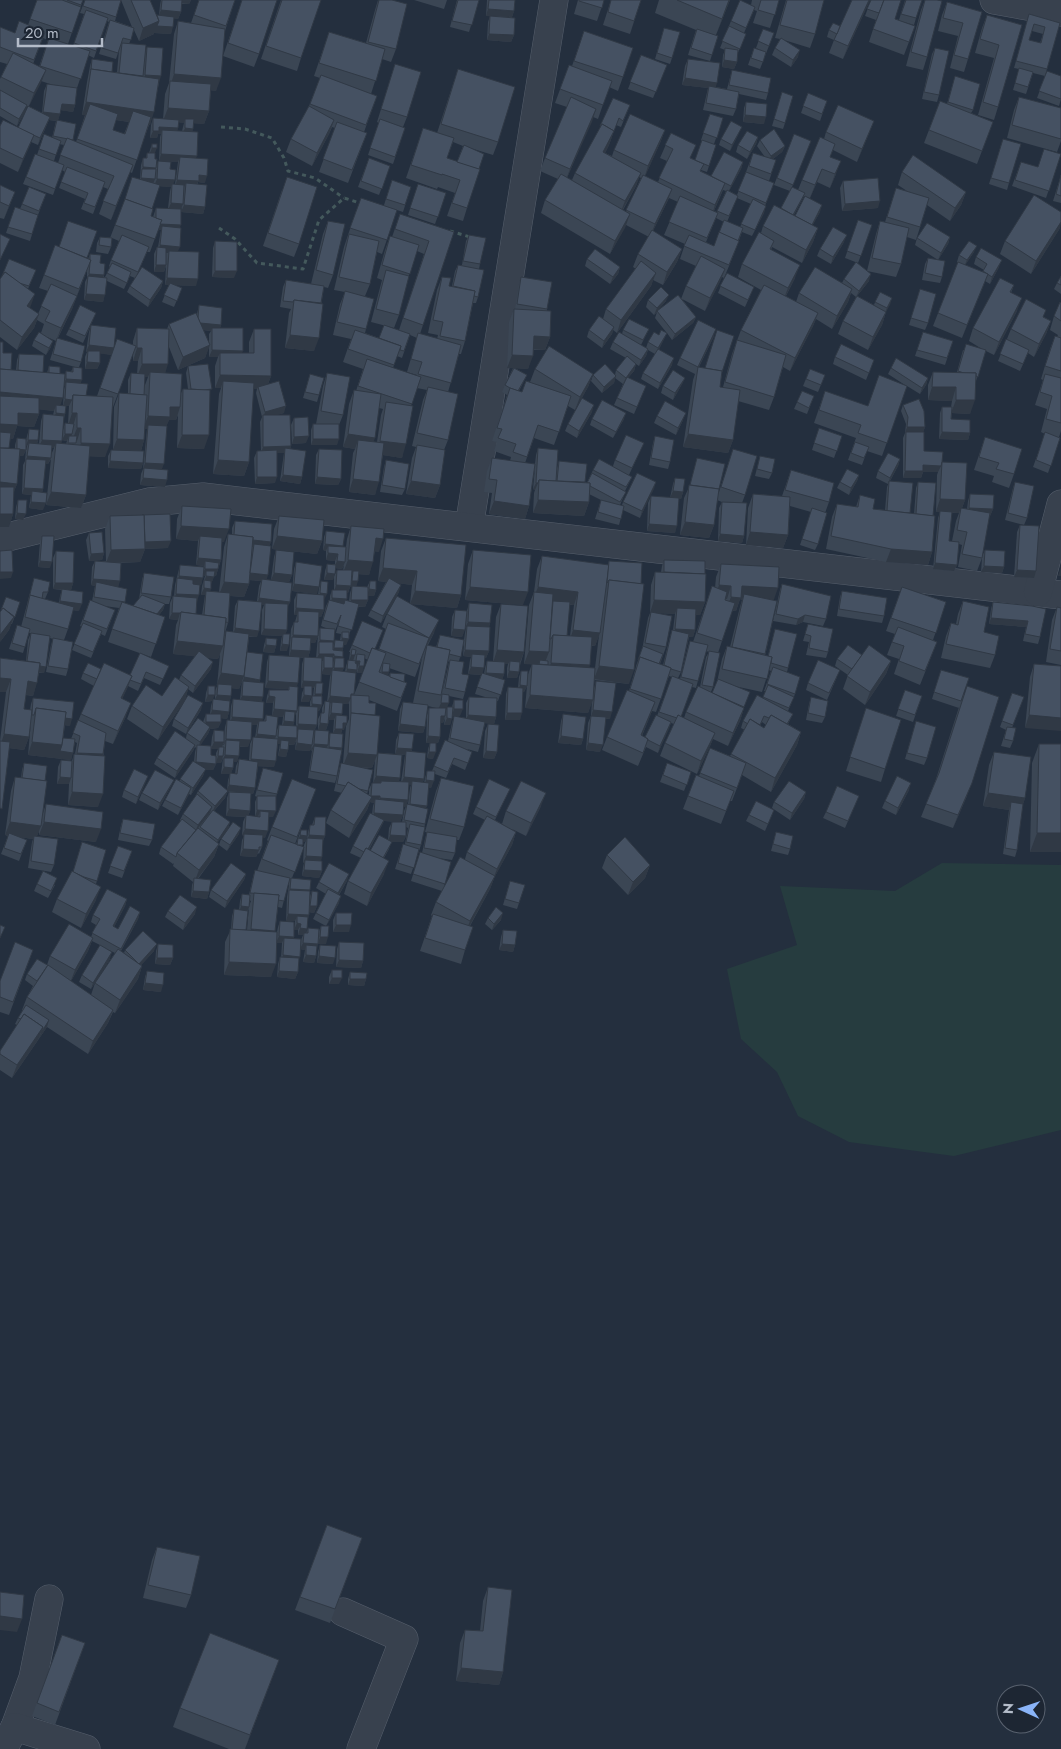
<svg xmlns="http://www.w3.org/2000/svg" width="1061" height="1749" viewBox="0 0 1061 1749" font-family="Jost,sans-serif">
	<rect width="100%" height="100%" fill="#242f3e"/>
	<polygon fill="#263c3f" points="942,863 1061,865 1061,1130 954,1156 849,1142 798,1116 777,1072 741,1039 727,969 797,945 780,886 895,891"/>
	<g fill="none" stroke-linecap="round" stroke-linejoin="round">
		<defs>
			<g id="street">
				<polyline points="994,0 1061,12"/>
				<polyline points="469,527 554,0"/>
				<polyline points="0,539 149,502 203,497 1061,595"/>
				<polyline points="1038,592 1061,504"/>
				<polyline points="343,1612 404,1639 361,1749"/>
				<polyline points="15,1727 33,1678 49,1599"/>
				<polyline points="3,1749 15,1727 86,1749"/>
			</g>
		</defs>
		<use href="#street" stroke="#565f6c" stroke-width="29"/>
		<g stroke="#44595c" stroke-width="3" stroke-dasharray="4 4" stroke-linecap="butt">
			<polyline points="221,127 245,129 272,138 284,158 288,171 315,178 344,198"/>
			<polyline points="219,228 235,239 257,263 303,269 319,220 344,198 363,204"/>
			<polyline points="450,231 470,237"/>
		</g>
		<use href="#street" stroke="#38414e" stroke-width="28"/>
	</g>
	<g fill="#3b4654" fill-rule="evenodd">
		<path d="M37 0H83L68 44 73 46 84 14 80 13 85 0H150L156 16 159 15 160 5 161 0H191L189 4H181V12L178 19 174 18 171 34 154 33V34L139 41 134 30 129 44 145 54 147 47 159 83 150 125H149L132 173 130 172 111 220 99 214 108 189 103 187 93 214 81 209 85 199 59 188 65 172 62 170 53 195 23 184 35 154 37 155 44 134 52 138 56 121 49 120 38 145 31 142 18 172 0 163V126L18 128 42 113 44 91 47 84 53 85 41 81 29 106H27L25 112 17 126 0 116V79L7 64 0 62V27L15 33 28 25ZM121 0 132 27 115 21ZM107 21 109 22 99 54 116 59 119 50 117 72H112L92 59 90 66 88 77 87 82 82 115H85L76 142 72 140 76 124 58 120 61 110 73 112 75 105 77 88 88 55 94 58ZM43 38 48 40 39 67 33 64ZM116 120 129 122 124 134 113 130ZM59 144 64 145 58 163 54 161Z"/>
		<path d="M199 0H235L225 31 216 91 211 90 209 111 204 124 194 123 192 132 196 158 205 183 198 182V184L205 207 203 214 181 212 182 206 181 209 178 251 196 286 174 285 182 288 174 307 162 302 169 285H165L166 266 164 272H154V254L157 247H158L161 230H158L150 252H147L137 275 163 281 161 288 148 307 127 292 130 286 135 278 130 276 124 289 107 281 103 302 84 300 85 282 87 278V270L72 309 58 338 81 362 79 367 81 383 86 396H97L117 339 133 345V341L137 328 167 329 169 324 197 314 199 305 221 325 220 328 242 353H249V342L254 329 271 376 268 384 284 413 276 415 291 446 290 449 302 477 300 484 280 481 284 453H277L275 483 255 484 254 458 257 451H261L260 422 262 417 256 393 257 389H253L249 462 244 476 213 474 219 394 221 388H215V366L218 357H209V346L205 358 178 370 169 347 165 373 181 393 183 389H188L186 373 188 366 210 394 204 449 177 448 178 415 176 420H169L166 426 162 469 165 487 140 485 141 474 143 469 147 429H145L144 440 141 451 143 463 141 469 108 468V456L111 450H113L114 407 119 393 128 394V380L131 373 137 374 138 361H133V354L113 407H112L105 457 89 456 86 495 81 508 46 505 51 459 48 464H45L43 489 42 493 43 510 29 508 31 495 22 494 23 465 25 461 26 450 27 446H26V450L23 456H19L17 484 14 491 13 514 9 527 3 353 11 370H16L17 360 19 354 43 373H47L49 366 60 374 65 375 66 371 71 372 73 367H75L50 360 56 341 47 337 51 347 46 355 32 346 34 340 41 333 44 324 37 320 34 328 17 350 0 337V279L36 270 28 289 30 308 38 314 48 291 39 288 44 275 59 247 97 231 87 258 88 259 90 254 100 263 104 275V277H105L110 267 109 266 111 260 119 241 112 238 111 247 108 254 96 252 97 243 100 237 110 238 125 199 140 179 141 165 143 158H146L147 153H149L152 144 155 153V159L157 165 158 161H159L160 137 161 134H158L157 138H150L151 125 153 118 163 119 165 94 169 83 174 34 178 21 191 23ZM179 122 184 123 182 131H177ZM165 161 178 162 175 184H173L170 169ZM159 186 171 187 170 191 168 208H156L153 217 151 216 152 209ZM203 330 211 331 209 334V345ZM145 377H148L145 385ZM64 385 65 386 64 389 63 405H60ZM66 406H69L68 424 65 423 63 430 62 440 67 441 66 444H61L64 419ZM39 409 54 411 53 415 43 414 41 421 39 444H37L38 440 29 429 27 436 26 441 17 438 15 445V449L9 448 10 438 13 439 17 426 34 427 39 414ZM52 448H54L51 455Z"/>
		<polygon points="242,0 259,54 254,67 223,56"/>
		<polygon points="281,0 301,58 297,71 261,59"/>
		<polygon points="378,0 396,49 391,62 382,59 371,94 377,96 364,132 367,133 348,183 319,172 335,128 332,127 329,134 312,166 286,152 291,139 309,106 320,78 314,76 329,32 366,43 375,10"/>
		<polygon points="414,0 447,0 444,9"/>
		<polygon points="457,0 479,0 469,32 450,27"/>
		<polygon points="487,0 515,0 514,11 512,17 514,35 511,42 487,40 488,22 490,16 486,16"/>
		<polygon points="578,0 604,0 597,21 574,14"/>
		<polygon points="611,0 641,0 630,34 603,25"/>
		<polygon points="659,0 730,0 716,35 718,36 710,61 688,55 696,30 655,13"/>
		<polygon points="752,0 779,0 770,28 753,23 757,11 754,10 744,33 746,34 737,55 737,62 734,69 722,67 723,55 725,50 720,48 731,21 751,5"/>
		<polygon points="786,0 824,0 815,34 810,48 784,40 798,57 791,67 772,55 775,48 780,39 775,38"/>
		<polygon points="870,0 843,59 829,53 834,40 827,37 829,30 840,26"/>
		<polygon points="871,0 895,19 899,20 905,0 916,18 914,25 900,21 915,26 904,55 869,42 876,20 865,16"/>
		<polygon points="925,0 927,57 923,70 906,66 921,10"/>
		<polygon points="947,2 982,12 968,59 964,72 950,68 958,36 938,31 942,15"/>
		<path d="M1029 14 1060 23 1045 76 1033 73 1026 94 1013 90 1019 69 1014 68ZM1032 31 1043 34 1040 43 1029 40Z"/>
		<polygon points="987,15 1022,25 998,107 994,120 978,115 994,58 975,53 982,28"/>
		<polygon points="664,28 672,58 670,64 655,59"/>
		<polygon points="763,29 774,33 760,69 748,65 754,48 763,51 756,48"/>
		<path d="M584 31 633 48 618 91 609 87 598 119 593 117 567 178 572 180 575 173 630 105 621 127 616 125 609 145 605 153 612 156 614 150 665 130 660 143 645 176 658 182 667 161 660 158 671 133 691 158 695 160 702 141 701 140 710 114 723 118 714 144 716 145 707 172 701 170V171L711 176 743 162 741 169 729 191 737 195 746 172 753 153 765 157 757 146 760 140 785 146 782 152 773 159 776 160 769 181 756 176 774 183 765 206 764 213 752 236 742 232 734 254 724 278 754 287 745 307 718 293 724 278 722 277 705 311 682 299 696 317 693 323 672 340 667 333 659 349 672 365 658 389 641 379 643 373 655 354 648 350 646 356 639 366 636 364 634 371 628 378 646 386 634 414 614 405 623 384 615 378 614 383 602 393 591 381 593 375H615L616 370 626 358 610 349 613 342 622 334 623 330 649 329 641 345 646 348 648 342 659 335 666 332 655 318 657 312 654 315 646 307 648 300 666 301 658 310 681 299 686 286 696 266 680 259 685 244 664 235 678 202 669 198 653 231 682 249 677 262 663 285 653 280 651 286 617 333 613 330 612 334 602 348 587 337 589 330 603 319 606 309 636 269 633 267 638 254 649 237 626 225 610 254 541 213 545 200 558 179 540 171 545 158 567 107 555 103 569 65 572 66ZM639 177 641 178 626 212 623 210 636 186ZM723 190 726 191 717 212 714 211ZM737 198 751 204 740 227 727 222ZM716 218 724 222 714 246 706 242Z"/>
		<polygon points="935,48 939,95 937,102 922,99 932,54"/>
		<polygon points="641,55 667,65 653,98 628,89"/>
		<polygon points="688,59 716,87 727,89 732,70 768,93 766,100 739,94 736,109 733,116 703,110 708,88 682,85 685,66"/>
		<polygon points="395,64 407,117 403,127 405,128 393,164 368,155 379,123 377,122"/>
		<path d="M458 69 498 142 493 155 467 147 479 169 463 221 447 216 455 193 438 187 437 189 406 178 423 128 437 133ZM453 142 463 146 457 162 447 158Z"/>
		<polygon points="1047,71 1061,99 1059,106 1037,98"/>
		<polygon points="953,83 973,110 971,113 993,122 977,164 924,143 940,101 947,104"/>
		<polygon points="782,92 785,123 783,129 772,126"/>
		<polygon points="808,93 827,101 820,121 801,113"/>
		<polygon points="1019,97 1061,108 1061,141 1057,152 1007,138 1014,110"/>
		<polygon points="746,102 764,124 743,122 744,108"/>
		<polygon points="874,121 857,162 833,150 830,157 836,174 830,188 817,182 810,198 804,196 794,215 795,216 820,212 812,226 818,228 813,242 802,263 772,247 771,250 795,278 786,296 796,302 799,293 842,283 844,279 869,281 857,296 874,305 875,302 892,298 886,312 882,325 868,350 838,334 843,321 856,297 851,293 848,302 832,329 816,319 813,326 790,371 783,367 774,397 769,410 738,401 733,440 728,453 683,447 693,380 695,374 677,365 680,358 714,336 699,367 722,372 720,387 723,387 732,354 741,330 761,290 738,277 742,264 761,233 763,226 781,208 790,191 774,185 794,134 811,141 792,187 798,190 802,180 824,139 826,132"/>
		<polygon points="739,133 730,151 719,145 721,139"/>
		<polygon points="758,137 756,144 747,159 736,152 738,145"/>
		<polygon points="1001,145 1009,183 1007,190 989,184"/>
		<polygon points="1061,154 1046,198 1012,186 1021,162 1037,167"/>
		<polygon points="369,158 390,166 379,195 358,187"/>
		<polygon points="902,172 966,192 961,205 950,221 927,205 916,240 907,237 901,264 896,277 867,271 876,234 880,221 885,222 896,188 907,191 898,185"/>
		<polygon points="1061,175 1061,203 1053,201"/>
		<path d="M392 180 411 187 403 212 397 210 382 254 377 252 370 284 365 296 366 329 365 333 379 338 399 330 424 254 417 251 407 281 399 315 394 328 371 322 382 280 377 278 385 250 390 236 392 237 400 214 454 232 420 334 437 339 438 335 428 333 437 290 442 277 449 286H452L455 271 458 265H462L466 241 469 235 480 264 479 269 478 297 476 303H473L465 341 461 354H459L448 392V440L444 450 440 485 435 498 406 494 412 458 416 447 412 446 423 400 427 390 417 388 411 406 402 458 383 455 375 495 349 492 353 453 355 449 343 447 349 404 354 390 356 391 363 369 343 362 351 339 333 335 340 304 345 292 334 290 344 247 356 211 384 205ZM410 335 417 338 407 372 417 375V376L393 368 397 356 402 358ZM379 408 383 409 381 415 377 442H373Z"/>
		<polygon points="843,181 878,208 842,211 840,188"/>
		<polygon points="418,184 446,193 435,224 408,215"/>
		<polygon points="0,185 15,192 4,219 0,218"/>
		<polygon points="29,187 46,194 38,215 30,241 6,233 15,207 20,209"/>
		<polygon points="282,190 299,244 294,257 263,246"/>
		<polygon points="858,220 872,225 858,263 845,258"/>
		<polygon points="328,221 333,275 328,288 324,287 314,351 285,348 289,313 291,309 280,307 283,287 286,280 311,284 323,234"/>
		<polygon points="1060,228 1031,274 1000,254 1005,241"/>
		<polygon points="950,237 948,244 938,260 915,245 917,238"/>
		<polygon points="215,241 234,278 212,277 213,248"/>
		<polygon points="844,242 831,264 817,256 820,249"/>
		<polygon points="974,252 965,265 982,272 984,270 974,264 976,257 999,267 990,284 985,281 962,338 933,326 958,262 957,262 959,255"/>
		<polygon points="928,258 942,277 940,283 922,280 925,264"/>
		<polygon points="587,259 620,267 618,274 610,284 585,266"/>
		<polygon points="1061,276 1061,294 1054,289 1057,283"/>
		<polygon points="521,277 547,309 547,311 550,337 545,350 533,350 528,369 515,368 527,375 519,391 522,392 526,381 530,382 535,369 593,374 588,387 575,410 568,406 554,445 534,438 525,463 535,464 536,455 538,448 557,468 559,461 585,482 587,483 593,470 613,466 615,460 641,449 629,475 632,477 625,491 623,498 620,505 622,505 623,502 656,482 640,518 623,510 619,525 595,519 601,500 589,494 589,502 584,516 533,513 534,493 535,490 533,489 535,467 529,506 525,519 489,514 492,493 484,492 487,471 492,458 510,461 511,457 494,451 497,442 492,441 507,395 502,392 505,385 513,368 507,368 509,322 514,309 515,309 519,284"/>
		<polygon points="1014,285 1011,293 1017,311 994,355 986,351 975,384 970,414 952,413 951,419 970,433 968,440 939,439 940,413 942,407 951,407 952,401 928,400 928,385 933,372 957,372 963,350 982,349 969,341 973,328"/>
		<polygon points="920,289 928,323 925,330 909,325"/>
		<polygon points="1061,303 1061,431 1059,437 1060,438 1048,473 1033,467 1045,434 1041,432 1047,409 1035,405 1043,380 1041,379 1050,349 1055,336 1057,337 1058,335 1050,330 1054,316"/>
		<polygon points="96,313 83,343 66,335 69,329"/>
		<polygon points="1044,317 1051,321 1046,334 1034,357 1028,353 1020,371 998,361 1011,329"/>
		<polygon points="91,325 112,355 100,353 100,363 97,369 85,369 85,357 87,352 86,352 89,332"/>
		<polygon points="923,332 953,341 945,365 915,356"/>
		<polygon points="835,357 874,360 866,380 833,364"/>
		<polygon points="891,368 928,378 926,385 920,394 907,386 882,456 867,451 862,465 848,460 856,438 814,423 825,391 867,406 905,385 888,374"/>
		<polygon points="810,369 825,375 818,392 803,386"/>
		<polygon points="327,373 343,415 339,425 337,445 311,445 311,430 313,424 316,424 323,386"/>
		<polygon points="310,374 319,395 317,402 303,398"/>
		<polygon points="685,378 682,384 673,400 661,393 663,386"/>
		<polygon points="802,391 814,396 807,414 794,409"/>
		<path d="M903 405 925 427 923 432 924 451 942 462 965 500 962 508 967 509 968 501 970 494 993 509 990 516H989L982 556 985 550 1004 567 1002 573 981 572 982 558 977 571 958 567 962 545 959 544 957 565 954 571 933 569 938 518 940 512H936L937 475 938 472H923L921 478H903V438L905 433 906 424 901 411ZM951 513H959L956 521 952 541H949Z"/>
		<polygon points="592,412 577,438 565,431 568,424"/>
		<polygon points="657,416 683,420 676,435 654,423"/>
		<polygon points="294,418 306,443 292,444 291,425"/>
		<polygon points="592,419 624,419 613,438 590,425"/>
		<polygon points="819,428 842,436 834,458 812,450"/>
		<polygon points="655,436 670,462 668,469 649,465 653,443"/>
		<polygon points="985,437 1014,474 1009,488 992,482 994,476 974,470"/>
		<polygon points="319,449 341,479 338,485 315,484 316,455"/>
		<polygon points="733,449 745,495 742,503 744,536 742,543 718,541 719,508 722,502 717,500 714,525 709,538 680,535 684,498 690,485 697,458 719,489 718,495"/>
		<polygon points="760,456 772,473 769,479 755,476"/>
		<polygon points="900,459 898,466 890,481 910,513 914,514 916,488 918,482 934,516 932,552 928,565 886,562 826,549 832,517 837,504 856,507 860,495 873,509 885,510 887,487 889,482 888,484 876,478 878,471"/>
		<polygon points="386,460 405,489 402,495 380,492 384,467"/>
		<polygon points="791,470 829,502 825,513 818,544 815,550 800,545 811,512 790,506 788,535 783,548 746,545 748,508 753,494 782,496"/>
		<polygon points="859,475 857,481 849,495 837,488 840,482"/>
		<polygon points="675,478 683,492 681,499 679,499 675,533 647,531 648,503 651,496 670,498 673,484"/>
		<polygon points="1015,482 1027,518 1024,525 1005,520 1013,488"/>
		<polygon points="18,500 23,520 15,519 16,507"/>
		<path d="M182 506 224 542H222L221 560 218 569 216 576H214L211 584 210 591 219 592 224 547 228 534 232 535V528L235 521 271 542 269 546 266 580 290 602 288 606 287 630 285 634 287 651H280L281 641 282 636 261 635 262 610 264 605H261L257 637H249L247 655 260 680 259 683 262 701V721H264L266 715 272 716 273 703H266L267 696 269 690H288V689L265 688 267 662 269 655 289 656 291 629 294 622H295L297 615H294V600L297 593 318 595 319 588 321 581 324 600V610L321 617H319L318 636 315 643H311L310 651 308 658 291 657 297 687V711L294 717V722L293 726H296V712L299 706H310V702L312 696H313L314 688H312L309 702H301L302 693 304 688H301L302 664 304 657 316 658 318 635 320 628 328 629 321 626 326 606 329 600H330V596L332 590H334V576L337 570H343L344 565 342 569 335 568 333 580H324L325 571 327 564H335V561L326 560V551L323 550 324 537 326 531 343 546V547H346L347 539 351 526 379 552 375 551 369 575 359 574 356 586 367 587 370 581 376 590 374 596H368V600L365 607H358L346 645H343L342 658 344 668 342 671 345 672 346 666 348 660H349L350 652H349L352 645 378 651 386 629 382 627 387 614 410 604 412 585 398 583 399 592 381 623 368 616 371 610 386 582 378 581 381 551 386 538 461 595 457 608 411 604 434 633 428 645 436 647 440 635 464 640 465 633 466 628H465L462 637 451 636 452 617 455 610 467 611 469 603 490 623 489 627V651L486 658H485L482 673 484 674 485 668 487 661H493L496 617 501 604 524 652 520 665 519 672 517 678H507V668L508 664H505L504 674 502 680H505L498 701H497L496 717 494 724 485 723 480 745 478 752 467 749 472 752 465 770 452 764 446 778 435 774 431 788 428 787 427 806 425 809V824L421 845 411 874 395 869 403 844H405L408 828 406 827V836L403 842H391L389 849 384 858V874L367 906 344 894 348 881 361 858 350 853 353 846 372 814 373 806 374 803 370 802 367 810 349 838 326 823 331 810 342 793 334 791 339 769 341 763H343L346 726 349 719V703L348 704H343L342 715 344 730H342L341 734 342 748 337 776 335 783 308 778 312 751 311 750 312 746 310 751 295 750 296 741 294 745H289L286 757 278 756 280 744H278L274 767 258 766 255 788 253 794H251L250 811 248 816H255V802L257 797 255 796 263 768 283 773 276 797 273 817H269L265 838 263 837 262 847 259 854 258 853 256 857 240 856 242 840 244 836 242 835 243 822 245 817 226 816 227 798 229 792 228 791 225 798 214 811 230 822 228 829 217 843 219 844 214 857 198 879 209 892 207 899 191 897 192 885 193 882 173 866 174 863 173 864 159 854 161 847 181 821 180 820 183 814 195 797 198 791 227 790 228 780 230 774H221L223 758 221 763H216V753L218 749H211V755L216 764 213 770H205L203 776 191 795 189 794 178 815 162 806 165 800 194 761 195 752 196 748 195 747 193 751 175 778 154 764 157 758 186 738 187 733 203 722 206 714H210L211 706 213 699H215V691L217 686 220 654 218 659 208 658 211 669 193 693 188 689 185 700 158 740 127 719 132 706 162 696 179 680 181 675 195 656 173 654 176 625 178 620 169 619 170 603 173 596H174L175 585 180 565 203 567 204 566 196 565 198 541 176 539 177 519ZM203 575 205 576 202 586 201 595H205L202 615 196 614V602L193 584 201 585ZM249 580 261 581 259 586 257 601 238 600 235 606 233 632 226 631 224 636 228 623 230 596 244 597 249 584ZM350 587H352L350 593 349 601 346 600 347 593H348ZM339 621 336 633 341 634 340 640H335L333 645 335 631ZM464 643 463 656 471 657 470 660 468 674 481 675 475 694 485 697H469L466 703V718L454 716 452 723 448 741 445 740 432 771H427L425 778 424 783 423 782 424 779 412 751 399 733 396 740 395 754 378 753 375 760 373 783H372L369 789V795L367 794 368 791 363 768H372L377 755 375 715 369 703V700L397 711 407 683 390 673 389 676H388L389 668 415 677 425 649 422 658 413 703 403 702 400 709 398 731 423 733 425 727 428 706 436 708H429L427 715 426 743H430L428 749 427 758 433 759 436 743H438L440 737 441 723H443L445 718 444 725H450L452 716H460L454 700 452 707H447L449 696 463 699 465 692 459 661ZM364 658 368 660 354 695 356 696H354L356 673 357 670V673H362ZM448 661 449 662 448 667 442 694ZM332 669 330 677 327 702 325 701 322 708V713H321L318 719V730H326L328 724 329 720H334L333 733H330L328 738 315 730 313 735V731H314L317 725V711H319L322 705V694L321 683 322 674 330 675ZM242 681 240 700 233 699 231 706 230 721 227 720 225 727 224 736 214 730 212 737 211 746 200 745 208 734 210 729 218 728 221 722V718L227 719 229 712 230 701 232 688 239 689ZM275 716 283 717 282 725H279L277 730ZM252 725H257L255 738 253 737 250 744 249 760 239 759 236 766 235 774 231 773 233 768 234 762H237L240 747H248ZM402 755H405L401 782 399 781ZM409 784 411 785 410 788 408 804H407L404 811 402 822H392L389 828 388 840 370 851 369 850 381 827 384 821 400 822 403 815V806L406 807 408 800Z"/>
		<polygon points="110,516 168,548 145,549 140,562 121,563 118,587 125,603 133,606 139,599 142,580 144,573 171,597 169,604 165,604 163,610 159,615 165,617 151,657 108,642 119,608 104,606 115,610 105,636 101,634 91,658 72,650 82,627 80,626 90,600 92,601 95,586 91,585 92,567 95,561 106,561 105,529"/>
		<polygon points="279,516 322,541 317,554 272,549 274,529"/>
		<polygon points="1020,525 1034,578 1014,577 1017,532"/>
		<polygon points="89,533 104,553 102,560 89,561 86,540"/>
		<polygon points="42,536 50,568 38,567 40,542"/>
		<polygon points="276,550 292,575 289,582 271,580 274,557"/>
		<polygon points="473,550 523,605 465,600 468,564"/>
		<polygon points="56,551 73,583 71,590 63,590 79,611 73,610 68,629 64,640 68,669 66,676 46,672 51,645 53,639 50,638 44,673 39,673 33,696 26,695 24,709 30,710 31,704 33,698 70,726 65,725 63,738 71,739 81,714 94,686 81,679 83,673 101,669 130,675 140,653 166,672 160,685 144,678 138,691 128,686 122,699 126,716 113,744 105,741 98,807 68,805 69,784 57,784 58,767 61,760 72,761 74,754 75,754 77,743 75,742 71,760 28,755 31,721 29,737 24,750 9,748 0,741 6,692 0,692 0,658 26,661 28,640 31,633 29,633 23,653 9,649 17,625 21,627 34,578 48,592 45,599 42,599 59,603 60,596 62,590 53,589 53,558"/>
		<path d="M542 556 608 565 609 561 629 684 594 680V688L596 681 610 719H605L600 752 586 750 588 723 591 716 592 701 588 713 525 708 527 686 524 692H523L520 720H505L506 694 508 687 518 688 519 677 521 671 527 677 532 664H524L529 605 534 592 537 569ZM569 605H574L570 636H567ZM599 635 595 668H589L591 646H595Z"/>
		<path d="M664 560 705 602 700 615H696L695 630 693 637H689L681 672 678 678 680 679 688 647 690 641 693 642 712 586 715 588 716 577 721 564 773 600 777 601 765 656H768L775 629 788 668 787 672 800 677 794 697 788 711 793 714 788 724 801 732 797 745 771 792 742 775 732 801H730L721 824 683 809 696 775 699 776 710 748 730 756 745 730 741 728 743 721 763 698 766 691H764L771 671 769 670 762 692 734 686 744 708 740 721 728 746 713 739 710 746 697 774 660 756 665 743 674 724 671 723 658 753 646 747 638 766 602 750 607 737 629 691 636 667V666L642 650 648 618 650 613 651 585 655 572H661L662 566ZM740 599 742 600 740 607 730 647 727 646 722 659 717 682 712 693 711 692 713 687 718 653 732 611H736ZM659 613 675 614 673 630H672L670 637 663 665 660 664 666 647ZM706 651 709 652 706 657 700 687 686 712 684 718 681 717 692 687 696 688ZM669 676 672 677 657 716 645 737 642 736 652 711 656 712ZM762 722 766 725 764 728 760 725Z"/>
		<polygon points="296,562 317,594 292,591 294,569"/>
		<polygon points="782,584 826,619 823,626 803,622 796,625 773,621 780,590"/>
		<polygon points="902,587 946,602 933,640 937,642 920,685 894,674 899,659 887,655 895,634 886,631"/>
		<polygon points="842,591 884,616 882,623 837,616 840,597"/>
		<polygon points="963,601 984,632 995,655 990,668 941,658 946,636 951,623 956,624 958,614"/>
		<polygon points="20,602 12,624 11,624 9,630 0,642"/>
		<polygon points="993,602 1032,606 1040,637 1038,644 1023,641 1026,627 989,624 991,609"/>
		<polygon points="1057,607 1061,608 1061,665 1046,662 1052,620"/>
		<polygon points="808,624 828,652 826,658 806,655 809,642 803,641"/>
		<polygon points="266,638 276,646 274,653 263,652 264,645"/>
		<polygon points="862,655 891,661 886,674 865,705 843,689 848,675 835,666 837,659"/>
		<polygon points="1034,664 1061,666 1025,728 1030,677"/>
		<polygon points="941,670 964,694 967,796 953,828 921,817 936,779 959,707 959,708 932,699"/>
		<polygon points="837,677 827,700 806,690 808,683"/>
		<polygon points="208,686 212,701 205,702 206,693"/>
		<polygon points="905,690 922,696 913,722 896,716"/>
		<polygon points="1012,693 1024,697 1012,728 1013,741 1010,748 1001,746 1006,730 1000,727"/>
		<polygon points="811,697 825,717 822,723 806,720 809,704"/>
		<polygon points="866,708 885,769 881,782 846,771"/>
		<polygon points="201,710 186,734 172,726 174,719"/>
		<polygon points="563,714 583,739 581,745 558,743 561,721"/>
		<polygon points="916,721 927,758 924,765 905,759"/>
		<polygon points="488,724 497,752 494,759 483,758 485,731"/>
		<polygon points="1039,744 1061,744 1061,852 1030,852 1032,763"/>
		<polygon points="994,752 1025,798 1023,804 1017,850 1015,857 1003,854 1009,810 983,806 989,765"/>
		<polygon points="24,763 45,781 43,813 46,804 96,842 39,835 39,831 37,836 54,865 51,872 28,868 32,842 33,839 19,837 27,840 19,861 1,854 8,836 5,835 11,791 15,777 21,778 22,770"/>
		<polygon points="667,763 691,772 684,791 660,782"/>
		<polygon points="148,776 136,804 122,797 124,790"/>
		<polygon points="441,778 464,827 459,840 456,840 455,853 452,860 438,858 451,862 444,886 465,859 467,852 485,820 473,814 476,807 507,795 495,820 502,824 506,811 541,806 526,836 512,829 516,832 512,845 495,876 490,889 470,926 465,950 461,964 420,951 432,916 431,915 436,902 442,891 411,881 420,852 422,853 425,839 427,832 430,833 425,832 436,791"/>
		<polygon points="174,780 171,786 158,810 139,800 142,793"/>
		<polygon points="909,790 896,815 882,808 885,801"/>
		<polygon points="806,792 804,799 790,820 772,808 774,802"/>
		<polygon points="859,796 845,828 823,818 826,812"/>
		<path d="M311 802 295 844H296L301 830 307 836 305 842H303L302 846 304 847 292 878 310 891V896L312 891 317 906 314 913 309 912 306 933 308 928 319 931 321 926H326L313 919 316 913 326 894 316 888 319 882 347 881 339 895V903L326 926V944H318V940L316 956 314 963 303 962 305 950 300 949 301 940 303 935H298V930H294L295 921H286L287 897 289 885 288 884 282 908 278 907 275 932H277L278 927 280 921 294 937 293 939 299 960 298 972 295 979 277 977 278 964 280 957 281 958 282 943H277L271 977 224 975 225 942 231 929 232 916 234 909 239 910 240 901 242 894 249 895 253 877 255 870 257 871 268 841 267 840 272 827ZM249 900 251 901 249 906 247 930H246L248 911 249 907Z"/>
		<polygon points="774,810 765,831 746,821 749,815"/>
		<polygon points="315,817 325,836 323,841 321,861 322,871 319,878 302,876 303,867 304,863 303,863 304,845 307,838 308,832 310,825 312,825"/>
		<polygon points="123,819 152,840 149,846 118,840 121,825"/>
		<polygon points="776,832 790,849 788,855 771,851"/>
		<polygon points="239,834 227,851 219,845 221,839"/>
		<polygon points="82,842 106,850 96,884 96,900 81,928 52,912 57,899 73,871"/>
		<polygon points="118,846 132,851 122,878 108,873"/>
		<polygon points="607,855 650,865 645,878 628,895 602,868"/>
		<polygon points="246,874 244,880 225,908 209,897 211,890"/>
		<polygon points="510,881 525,885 517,909 503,905"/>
		<polygon points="37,884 55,885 48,898 34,891"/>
		<path d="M127 899 125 906 114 927 118 929 140 912 138 919 121 951 124 953 125 950 154 951 141 965 142 966 138 979 115 1013 113 1012 108 1023 88 1054 47 1027 12 1078 0 1070V1051L17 1025 15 1024 18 1018 23 1010H22L27 997 33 986 25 980 27 974 47 965 50 956 91 937 96 925 91 922 93 915ZM92 941 100 945 82 975 79 982 91 989 110 959 109 950 115 953 95 983 91 995 71 981 88 951Z"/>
		<polygon points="168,911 195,914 183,930 165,917"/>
		<polygon points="336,913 349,932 333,932 333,920"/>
		<polygon points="488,918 501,920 492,930 485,924"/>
		<polygon points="503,930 515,945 513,952 499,950 501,937"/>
		<polygon points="339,942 363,961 361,968 336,967 337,949"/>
		<polygon points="158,944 173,958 170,965 155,964 156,951"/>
		<polygon points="320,945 333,964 317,963 318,952"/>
		<polygon points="33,950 9,1015 0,1012 0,981"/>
		<polygon points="332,970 339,984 329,984 329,977"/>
		<polygon points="147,971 161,992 143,990 145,977"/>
		<polygon points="350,972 366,979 364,986 348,985 348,979"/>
		<polygon points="327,1525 362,1538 330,1623 295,1610"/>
		<polygon points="157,1547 191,1595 186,1608 143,1598 152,1560"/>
		<polygon points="488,1587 503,1672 499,1685 456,1681 460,1643 465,1630 480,1631 483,1601"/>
		<polygon points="62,1635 85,1643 55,1725 32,1716"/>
		<polygon points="279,1660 245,1749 229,1749 173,1727 180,1708"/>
	</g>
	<g fill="#303945">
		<polygon points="179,0 191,0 189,4 178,3"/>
		<polygon points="729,0 730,0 715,38"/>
		<polygon points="869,0 870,0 843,59 848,46"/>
		<polygon points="488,9 514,11 512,17 486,16"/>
		<polygon points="161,10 181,12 178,19 158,17"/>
		<polygon points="159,21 173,27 171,34 154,33 154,34 139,41 143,28"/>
		<polygon points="489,34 514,35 511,42 487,40"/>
		<polygon points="800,50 798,57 791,67 793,60"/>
		<polygon points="724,60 737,62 734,69 722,67"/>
		<polygon points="46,70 41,83 29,106 34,93"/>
		<polygon points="174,74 221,78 216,91 170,87"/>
		<polygon points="145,75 161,76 159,83 143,81"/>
		<polygon points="685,78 717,83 715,89 709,86 708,88 682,85"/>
		<polygon points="86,102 154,112 150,125 82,115"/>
		<polygon points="62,104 75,105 73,112 59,110"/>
		<polygon points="27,105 25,112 17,126 19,119"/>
		<polygon points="168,108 209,111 204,124 185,123 185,119 184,123 163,121"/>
		<polygon points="596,109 592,122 565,182 570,169"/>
		<polygon points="43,112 60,114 58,121 49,120 38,145 40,138 41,118"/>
		<polygon points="745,115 766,117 764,124 743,122"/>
		<polygon points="334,120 329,134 312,166 317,153"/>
		<polygon points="874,121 869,134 857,162 862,149"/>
		<polygon points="159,127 178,128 176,135 162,130 161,134 158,134 157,138 150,138 153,131"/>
		<polygon points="742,127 730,151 732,145"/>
		<polygon points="185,128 193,129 191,136 182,135"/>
		<polygon points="665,130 660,143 644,179 648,166"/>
		<polygon points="614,131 609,145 599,165 603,152"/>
		<polygon points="34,135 29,148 18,172 23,159"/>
		<polygon points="758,137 756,144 747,159 750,152"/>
		<polygon points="785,146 782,152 769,162 771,156"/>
		<polygon points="152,148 157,148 154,155 149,155"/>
		<polygon points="161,154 197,156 194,162 180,157 178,162 159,161"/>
		<polygon points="841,161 836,174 830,188 835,174"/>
		<polygon points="743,162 741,169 728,193 731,186"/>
		<polygon points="133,165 128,178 111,220 116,206"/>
		<polygon points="143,167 156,168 154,175 142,169"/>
		<polygon points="822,169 817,182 810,198 815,185"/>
		<polygon points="641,173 636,186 620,214 625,201"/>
		<polygon points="199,175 207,176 205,183 198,182 196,188 186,183 184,187 175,186 177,180"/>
		<polygon points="141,178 155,179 152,186 139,185"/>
		<polygon points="157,179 175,180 172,187 172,184 171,187 154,186"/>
		<polygon points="725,183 720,196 711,218 715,205"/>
		<polygon points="672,189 667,202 650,237 655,224"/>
		<polygon points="15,192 10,205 4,219 9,206"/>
		<polygon points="966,192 961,205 950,221 955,208"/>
		<polygon points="805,193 802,199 788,226 790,219"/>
		<polygon points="880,201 878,208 842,211 845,204"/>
		<polygon points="171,203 183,204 180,211 168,210"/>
		<polygon points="184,205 205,207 203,214 181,212"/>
		<polygon points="822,205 820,212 809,232 812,225"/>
		<polygon points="766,206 764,213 752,236 755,230"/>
		<polygon points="630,214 625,228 610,254 615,241"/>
		<polygon points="1061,222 1060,228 1031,274 1036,261"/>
		<polygon points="155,223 181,225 178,231 162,226 161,230 153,230"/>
		<polygon points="818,228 813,242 802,263 806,250"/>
		<polygon points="847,235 844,242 831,264 833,257"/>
		<polygon points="950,237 948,244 938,260 941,253"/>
		<polygon points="160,245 180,247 177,253 169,251 168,253 158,252"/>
		<polygon points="977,246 974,252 964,267 967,260"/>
		<polygon points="682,249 677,262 663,285 667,272"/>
		<polygon points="91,260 72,309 56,341 61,328 76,298"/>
		<polygon points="1002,260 999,267 990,284 992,277"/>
		<polygon points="156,265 166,265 164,272 154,272"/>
		<polygon points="800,265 795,278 783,301 788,288"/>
		<polygon points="620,267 618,274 610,284 613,277"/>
		<polygon points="725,269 720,282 705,311 710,298"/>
		<polygon points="215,271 237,271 234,278 212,277"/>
		<polygon points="656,273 651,286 617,333 621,320"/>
		<polygon points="89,274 104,275 102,282 87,279"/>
		<polygon points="871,274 869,281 856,297 859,291"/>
		<polygon points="988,274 983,287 962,338 967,325"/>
		<polygon points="167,278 198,279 196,286 165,285"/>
		<polygon points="163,281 161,288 148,307 150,300"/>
		<polygon points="852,289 848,302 832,329 837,316"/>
		<polygon points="35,294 30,308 27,306"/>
		<polygon points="86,294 105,295 103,302 84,300"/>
		<polygon points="669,295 666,301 654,315 657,308"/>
		<polygon points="892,298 890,305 884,315 887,308"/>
		<polygon points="1022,298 1017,311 994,355 999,342"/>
		<polygon points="886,312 882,325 868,350 873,337"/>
		<polygon points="818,313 813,326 790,371 795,358"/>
		<polygon points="39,314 34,328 17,350 22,337"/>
		<polygon points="696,317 693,323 672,340 675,334"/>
		<polygon points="1051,321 1046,334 1034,357 1039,344"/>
		<polygon points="198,322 221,325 219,331 212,328 211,331 195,329"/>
		<polygon points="614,327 612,334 602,348 604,341"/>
		<polygon points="716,329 714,336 697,370 698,367"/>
		<polygon points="667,333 656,355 658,348"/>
		<polygon points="290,335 319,338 314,351 285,348"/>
		<polygon points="534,336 550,337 545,350 529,349"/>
		<polygon points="53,341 51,347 46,355 49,348"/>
		<polygon points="89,345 114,348 112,355 86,352"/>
		<polygon points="210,345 205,358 178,370 183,357"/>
		<polygon points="137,348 142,348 138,361 133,361"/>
		<polygon points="648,349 646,356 639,366 641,360"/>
		<polygon points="212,350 243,351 240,357 220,353 218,357 209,357"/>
		<polygon points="512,355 533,356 528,369 507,368"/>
		<polygon points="674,358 672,365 658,389 660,383"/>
		<polygon points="87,362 100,363 97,369 85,369"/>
		<polygon points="142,364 168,364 164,377 150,372 148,377 137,377"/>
		<polygon points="636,364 634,371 623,384 626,378"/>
		<polygon points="593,374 588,387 575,410 580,397"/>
		<polygon points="220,375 271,376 266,389 258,387 257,389 223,388 223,381 221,388 215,388"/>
		<polygon points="616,376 614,383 602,393 604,387"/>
		<polygon points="685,378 682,384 673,400 675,393"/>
		<polygon points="928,378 926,385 920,394 922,388"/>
		<polygon points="66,379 82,380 79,387 66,382 65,386 63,385"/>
		<polygon points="932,387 956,387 952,401 928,400"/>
		<polygon points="0,392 63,398 58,411 56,405 54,411 0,406"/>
		<polygon points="65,399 72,400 69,406 63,406"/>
		<polygon points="956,400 975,400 970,414 951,413"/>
		<polygon points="594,405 592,412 577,438 579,431"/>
		<polygon points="286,406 284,413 263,419 265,412"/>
		<polygon points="170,407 180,407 176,420 169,420 165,430 148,425 147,429 143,429 148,416"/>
		<polygon points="18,413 39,414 34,427 17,426 13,439 0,438 0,424"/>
		<polygon points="56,413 65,414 63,421 53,420"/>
		<polygon points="72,413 77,413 73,426 68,426"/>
		<polygon points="626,413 624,419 613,438 616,432"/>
		<polygon points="686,413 683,420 676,435 678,428"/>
		<polygon points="907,427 925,427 923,433 906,432 905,433"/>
		<polygon points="77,428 81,428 77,441 72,441"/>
		<polygon points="942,432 970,433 968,440 939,439"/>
		<polygon points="65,434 72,434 70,441 69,436 67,441 62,440"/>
		<polygon points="348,434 375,438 370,451 358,440 355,449 343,447"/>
		<polygon points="688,434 733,440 728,453 683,447"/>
		<polygon points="182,435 209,435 204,449 177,448"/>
		<polygon points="309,436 306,443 292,444 294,437"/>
		<polygon points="117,439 144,440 140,454 112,452"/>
		<polygon points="313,439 339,439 337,445 311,445"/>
		<polygon points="28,440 38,440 36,447 29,443 27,446 26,446"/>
		<polygon points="42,440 62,441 60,448 56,443 54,448 39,447"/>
		<polygon points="380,441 406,444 402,458 375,454"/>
		<polygon points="81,443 110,444 105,457 76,456"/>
		<polygon points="291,446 288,453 285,448 284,453 261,453 263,447"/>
		<polygon points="17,449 26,450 23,456 14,456"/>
		<polygon points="27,456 51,458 48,464 26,462"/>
		<polygon points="900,459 898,466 888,484 890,478"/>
		<polygon points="218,460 249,462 244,476 213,474"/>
		<polygon points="110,461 143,463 141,469 108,468"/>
		<polygon points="145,463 164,464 161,471 143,469"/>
		<polygon points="923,465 941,466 938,472 923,472 921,478 903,478 905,471"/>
		<polygon points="283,475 302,477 300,484 280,481"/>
		<polygon points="859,475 857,481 849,495 851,488"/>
		<polygon points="257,477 277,477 275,483 255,484"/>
		<polygon points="317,477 341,479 338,485 315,484"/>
		<polygon points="143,478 167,480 165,487 140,485"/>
		<polygon points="353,479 379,482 375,495 349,492"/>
		<polygon points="411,481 440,485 435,498 406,494"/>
		<polygon points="0,482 17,484 12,497 0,496"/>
		<polygon points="656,482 654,489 640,518 642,511"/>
		<polygon points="536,483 538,483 535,490 533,489"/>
		<polygon points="24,488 43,489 41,496 32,491 31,495 22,494"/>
		<polygon points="673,491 683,492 681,499 670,498"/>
		<polygon points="51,492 86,495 81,508 46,505"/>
		<polygon points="940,499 965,500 960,513 961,508 959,513 936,512"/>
		<polygon points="538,500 589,502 584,516 533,513"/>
		<polygon points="494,501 529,506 525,519 489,514"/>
		<polygon points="31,502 46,503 43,510 29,508"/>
		<polygon points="969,508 993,509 990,516 967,515"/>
		<polygon points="17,513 26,514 23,520 15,519"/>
		<polygon points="0,514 13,514 9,527 0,527"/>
		<polygon points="685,522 714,525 709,538 680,535"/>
		<polygon points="649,524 677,526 675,533 647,531"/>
		<polygon points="181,526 229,529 224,542 200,541 200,536 198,541 176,539"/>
		<polygon points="750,532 788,535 783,548 746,545"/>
		<polygon points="720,534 744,536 742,543 718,541"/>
		<polygon points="277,536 322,541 317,554 272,549"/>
		<polygon points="233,538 271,542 268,548 254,544 253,547 231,545"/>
		<polygon points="376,538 383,539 379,552 371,551"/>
		<polygon points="171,541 168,548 142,549 145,549 140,562 106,563 111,550 143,542"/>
		<polygon points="325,544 343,546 341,552 328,546 326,551 323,550"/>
		<polygon points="891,549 932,552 928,565 886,562"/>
		<polygon points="104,553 102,560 89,561 91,554"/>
		<polygon points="328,553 338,554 335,561 326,560"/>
		<polygon points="198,558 221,560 218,567 205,561 204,566 196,565"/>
		<polygon points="348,560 373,562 369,575 353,574 353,571 352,574 343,573"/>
		<polygon points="40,561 52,562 50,568 38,567"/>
		<polygon points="337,561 345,562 342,569 334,568"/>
		<polygon points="935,563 957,565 954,571 933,569"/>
		<polygon points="984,566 1004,567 1002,573 981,572"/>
		<polygon points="383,568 417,571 412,585 378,581"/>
		<polygon points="1061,568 1061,576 1058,576"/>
		<polygon points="205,569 218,569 216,576 206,576 206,571 205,576 202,575"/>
		<polygon points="1017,570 1036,571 1034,578 1014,577"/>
		<polygon points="0,572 13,572 11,578 0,579"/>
		<polygon points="250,573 268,575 266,582 262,579 261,581 248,580"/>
		<polygon points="274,573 292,575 289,582 271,580"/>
		<polygon points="327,573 335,574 333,580 324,580"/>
		<polygon points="179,576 203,578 201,585 177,583"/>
		<polygon points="206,576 214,577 211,584 204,583"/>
		<polygon points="93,579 120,581 118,588 96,582 95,586 91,585"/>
		<polygon points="352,581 358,581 356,588 350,587 348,593 334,592 336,585 350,586"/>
		<polygon points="224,582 249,584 244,597 219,595"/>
		<polygon points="55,583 73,583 71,590 53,589"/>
		<polygon points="294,584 319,587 317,594 292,591"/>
		<polygon points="401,585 399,592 381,623 383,616"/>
		<polygon points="719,585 731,586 727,599 715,598"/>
		<polygon points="742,586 778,588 773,602 744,594 742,600 740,599 736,611 726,610 731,597"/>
		<polygon points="470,587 528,592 523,605 465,600"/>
		<polygon points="538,587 578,592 574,605 533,600"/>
		<polygon points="204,588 211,589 209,596 206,591 205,595 201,595"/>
		<polygon points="369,589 376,590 374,596 367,596"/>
		<polygon points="415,591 461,595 457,608 410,604"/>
		<polygon points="320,593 327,594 324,600 318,600"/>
		<polygon points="176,594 199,595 197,602 174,600"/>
		<polygon points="259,598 290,602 287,608 265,603 264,605 257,605"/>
		<polygon points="332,598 347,599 344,605 330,605"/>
		<polygon points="351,600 368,600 365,607 349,606"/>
		<polygon points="654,600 705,602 700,615 676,614 677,608 675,614 650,613"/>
		<polygon points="60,601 82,604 79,611 58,608"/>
		<polygon points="165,604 163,610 150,626 152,620"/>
		<polygon points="296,608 324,610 321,617 298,615 298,611 297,615 294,615"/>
		<polygon points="172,613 180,613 178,620 169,619"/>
		<polygon points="805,615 803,622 796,625 798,619"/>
		<polygon points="14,617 9,630 0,642 0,635"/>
		<polygon points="991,618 1028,621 1026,627 989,624"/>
		<polygon points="439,620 434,633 426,647 427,645 424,651 429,638"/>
		<polygon points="468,622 490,623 488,630 467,626 466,628 465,628"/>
		<polygon points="235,628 259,631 257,637 233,635"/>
		<polygon points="264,629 287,630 285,636 283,634 282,636 261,635"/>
		<polygon points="453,629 465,630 462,637 451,636"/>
		<polygon points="675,629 695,630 693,637 673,636"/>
		<polygon points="573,630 600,633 595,646 569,643"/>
		<polygon points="293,635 318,636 315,643 292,642"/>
		<polygon points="342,638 349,639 346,645 340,645"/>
		<polygon points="320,640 334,641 332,648 319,642"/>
		<polygon points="177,641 223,646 218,659 173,654"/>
		<polygon points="282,644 289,645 287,651 280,651"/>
		<polygon points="266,645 276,646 274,653 263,652"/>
		<polygon points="334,648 343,648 341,655 334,655 331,661 324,656 323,661 316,660 319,654 332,654"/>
		<polygon points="291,650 310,651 308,658 289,657"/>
		<polygon points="465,650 489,651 486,658 472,657 472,654 471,657 463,656"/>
		<polygon points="497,650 524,652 519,665 510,661 508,664 493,663"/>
		<polygon points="529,651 549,652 544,665 540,660 538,665 524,664"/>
		<polygon points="351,655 355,655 353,661 349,662"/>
		<polygon points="334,656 343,657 340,663 335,658 333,663 331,663"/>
		<polygon points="356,661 360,661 357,668 354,668"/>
		<polygon points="891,661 886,674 865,705 870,692"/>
		<polygon points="213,662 211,669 193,693 195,686"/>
		<polygon points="551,663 590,665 586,679 546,676"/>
		<polygon points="27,664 46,667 44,673 24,671"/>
		<polygon points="359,666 364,666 362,673 357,673"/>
		<polygon points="599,666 634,670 629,684 594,679"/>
		<polygon points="471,667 484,668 482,675 468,674"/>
		<polygon points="324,668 333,668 330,675 321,674"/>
		<polygon points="334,668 344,668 341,675 332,674"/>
		<polygon points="347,669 357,670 355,677 345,676"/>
		<polygon points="509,671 519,672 517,678 507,678"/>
		<polygon points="382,672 389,672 387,679 380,678"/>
		<polygon points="221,673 244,676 239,689 217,687 218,684 216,686"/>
		<polygon points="486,673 504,674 502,681 484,679"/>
		<polygon points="132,676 127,689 116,711 121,698"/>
		<polygon points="244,677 260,680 258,686 243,681 242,684"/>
		<polygon points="0,678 11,679 6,692 0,692"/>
		<polygon points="28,681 37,683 33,696 23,694"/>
		<polygon points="268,681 298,683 296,690 289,686 288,689 265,688"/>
		<polygon points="303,681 321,682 319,689 316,683 314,688 301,688"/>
		<polygon points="520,685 527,686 524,692 518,692"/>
		<polygon points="189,687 185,700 158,740 163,727"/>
		<polygon points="315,694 322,694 320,701 313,700"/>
		<polygon points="208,695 215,695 212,701 205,702"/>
		<polygon points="217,695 231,696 229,703 214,702"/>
		<polygon points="304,695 312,696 309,702 301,702"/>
		<polygon points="530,695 593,700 588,713 525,708"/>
		<polygon points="242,696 263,697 261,704 239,702"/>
		<polygon points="269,696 275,697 273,703 266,703"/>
		<polygon points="330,696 351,698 348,704 327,703"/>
		<polygon points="655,702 650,716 636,749 641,735"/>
		<polygon points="131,703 126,716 113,744 118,731"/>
		<polygon points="203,703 201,710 186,734 188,728"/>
		<polygon points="441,703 449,703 446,710 438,710"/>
		<polygon points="312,704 322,705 319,711 310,711"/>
		<polygon points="744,708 740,721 728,746 733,733"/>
		<polygon points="274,709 297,711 294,717 285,711 283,717 272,716"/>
		<polygon points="454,709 463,709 460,716 452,716"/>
		<polygon points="212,710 229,712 227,719 210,717"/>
		<polygon points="593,710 612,712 610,719 591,717"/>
		<polygon points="331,713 342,714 340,721 336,715 334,720 328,720"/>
		<polygon points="507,713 522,713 520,720 505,720"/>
		<polygon points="35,715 72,719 70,726 35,722"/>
		<polygon points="468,715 496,717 494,724 465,722"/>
		<polygon points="1029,715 1061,718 1061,731 1025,728"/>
		<polygon points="441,716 445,716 443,723 439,723"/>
		<polygon points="232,717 263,719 261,726 259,721 257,725 230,724"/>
		<polygon points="447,718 452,719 450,725 444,725"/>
		<polygon points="284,721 294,722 292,729 282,728"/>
		<polygon points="206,722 221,722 218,728 210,729 208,734 198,749"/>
		<polygon points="671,722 669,729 658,753 660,746"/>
		<polygon points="320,723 328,724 326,730 318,730"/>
		<polygon points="343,723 347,723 344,730 342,730 340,736 332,735 335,729"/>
		<polygon points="298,724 317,725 314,731 298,731 298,729 298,731 296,731"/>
		<polygon points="400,724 425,727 423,733 398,731"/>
		<polygon points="801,732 797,745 771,792 775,778"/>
		<polygon points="715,733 710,746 697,774 701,761"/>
		<polygon points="4,734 29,737 24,750 0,747"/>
		<polygon points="257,734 276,736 274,742 255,741"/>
		<polygon points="428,736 440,737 438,743 426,743"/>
		<polygon points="561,736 583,739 581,745 558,743"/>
		<polygon points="278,737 297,738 294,745 281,744 281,740 280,744 276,744"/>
		<polygon points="226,739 251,740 248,747 226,746 226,740 224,745 223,745"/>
		<polygon points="32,742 62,745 73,753 71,760 28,755"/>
		<polygon points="214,742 224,742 221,749 219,747 218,749 211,749"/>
		<polygon points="297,743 312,745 310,751 295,750"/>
		<polygon points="588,743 603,745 600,752 586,750"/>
		<polygon points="314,744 328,745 325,752 314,746 312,751 311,750"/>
		<polygon points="195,745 193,751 175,778 177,771"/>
		<polygon points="329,747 342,748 340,755 326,754"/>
		<polygon points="397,748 412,749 410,756 406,751 405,755 395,754"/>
		<polygon points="280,749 288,750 286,757 278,756"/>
		<polygon points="486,751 497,752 494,759 483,758"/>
		<polygon points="429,752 436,752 433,759 427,758"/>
		<polygon points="77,753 103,754 101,761 75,759"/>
		<polygon points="348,753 377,755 372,768 343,766"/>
		<polygon points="225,755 239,756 237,762 224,762 224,758 222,761"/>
		<polygon points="218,756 223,756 221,763 216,763"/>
		<polygon points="251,759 276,761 274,767 248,766"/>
		<polygon points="196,762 216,764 213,770 205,770 203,776 191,795 193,788"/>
		<polygon points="224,767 233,768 231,774 221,774"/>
		<polygon points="148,776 146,782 136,804 138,797"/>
		<polygon points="376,776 400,778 398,785 381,781 380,783 373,783"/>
		<polygon points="60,777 71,778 69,784 57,784"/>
		<polygon points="404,777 424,779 421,786 412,781 411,785 401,784"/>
		<polygon points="174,780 171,786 158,810 160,803"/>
		<polygon points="426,780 434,781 431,788 424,787"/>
		<polygon points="911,783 909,790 896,815 898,808"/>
		<polygon points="972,783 967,796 953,828 958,815"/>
		<polygon points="229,785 255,788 253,794 228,791 225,798 212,813 215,806 226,791"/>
		<polygon points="191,788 189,794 178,815 181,808"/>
		<polygon points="72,792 103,794 98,807 68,805"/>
		<polygon points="806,792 804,799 790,820 792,813"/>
		<polygon points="546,793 541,806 526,836 531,823"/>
		<polygon points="988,793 1025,798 1021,811 1011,802 1009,810 983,806"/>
		<polygon points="371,796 380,796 378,803 375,799 374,803 370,802 367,810 349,838 354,825 369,801"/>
		<polygon points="380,798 408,800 406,807 377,805"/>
		<polygon points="410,804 427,806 424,812"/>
		<polygon points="212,807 210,813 195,832 198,825"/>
		<polygon points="229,809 250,811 248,817 226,816"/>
		<polygon points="257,810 276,811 273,817 260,817 260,811 258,817 255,817"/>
		<polygon points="374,813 403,815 400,822 384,821 381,827 363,860 372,820"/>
		<polygon points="10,822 41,826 36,839 34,836 33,839 5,835"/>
		<polygon points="44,822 101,829 96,842 39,835"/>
		<polygon points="230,822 228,829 215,846 218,840"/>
		<polygon points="241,828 239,834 227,851 230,845"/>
		<polygon points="245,829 268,831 265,838 242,835"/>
		<polygon points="516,832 512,845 492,882 497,869"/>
		<polygon points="1037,833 1061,833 1061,852 1030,852"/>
		<polygon points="300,835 307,836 305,842 298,842"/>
		<polygon points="309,835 325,836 322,843 307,842"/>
		<polygon points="390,835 406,836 403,842 388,842"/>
		<polygon points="219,844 214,857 194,883 199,870"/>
		<polygon points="243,849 259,850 256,857 240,856"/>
		<polygon points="306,856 322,857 320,864 305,860 304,863 303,863"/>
		<polygon points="389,861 384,874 367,906 371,893"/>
		<polygon points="650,865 645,878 628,895 633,882"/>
		<polygon points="304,870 322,871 319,878 302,876"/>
		<polygon points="246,874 244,880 225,908 227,901"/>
		<polygon points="349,874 347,881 336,899 338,893"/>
		<polygon points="495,876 490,889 465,934 470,921"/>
		<polygon points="101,887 96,900 81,928 86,914"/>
		<polygon points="290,889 310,890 308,897 289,892"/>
		<polygon points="193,891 209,892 207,899 191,897"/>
		<polygon points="341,896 339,903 326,927 329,920"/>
		<polygon points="127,899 125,906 111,933 113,926"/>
		<polygon points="241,906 249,907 246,914 239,913"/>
		<polygon points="310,906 317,906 314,913 308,912"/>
		<polygon points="197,907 195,914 183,930 185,923"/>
		<polygon points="140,912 138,919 118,955 121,949"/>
		<polygon points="503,913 501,920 492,930 494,924"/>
		<polygon points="288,914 309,915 307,922 297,916 295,921 286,921"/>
		<polygon points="297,923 301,924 298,930 294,930"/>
		<polygon points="336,925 351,925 349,932 333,932"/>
		<polygon points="300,928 307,929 305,936 304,933 303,935 298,935"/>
		<polygon points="251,929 275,931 270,944 246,942"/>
		<polygon points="279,936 294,937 291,944 284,938 282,943 276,943"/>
		<polygon points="320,937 328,937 326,944 318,944"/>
		<polygon points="93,938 88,951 70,983 75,970"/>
		<polygon points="303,943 318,944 315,950 306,945 305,950 300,949"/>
		<polygon points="157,944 154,951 137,970 139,964"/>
		<polygon points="502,944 515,945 513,952 499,950"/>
		<polygon points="112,952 110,959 91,989 93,983"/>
		<polygon points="283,955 300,957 297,963 281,962"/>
		<polygon points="306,955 316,956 314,963 303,962"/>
		<polygon points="319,956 335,958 333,964 317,963"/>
		<polygon points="157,958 173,958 170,965 155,964"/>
		<polygon points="339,960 363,961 361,968 336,967"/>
		<polygon points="229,962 276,964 271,977 224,975"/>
		<polygon points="142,966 138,979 115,1013 120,1000"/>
		<polygon points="279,971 298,972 295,979 277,977"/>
		<polygon points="332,978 342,978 339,984 329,984"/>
		<polygon points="350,979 366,979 364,986 348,985"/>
		<polygon points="145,983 163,985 161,992 143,990"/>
		<polygon points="113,1010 108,1023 88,1054 93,1041"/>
		<polygon points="49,1020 47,1027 38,1040 41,1033"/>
		<polygon points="43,1027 38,1040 12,1078 17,1065"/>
		<polygon points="0,1616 22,1619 17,1632 0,1630"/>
		<polygon points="279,1660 272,1679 245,1749 250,1735"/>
		<polygon points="461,1668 503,1672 499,1685 456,1681"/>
	</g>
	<g fill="#455162" stroke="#303945" fill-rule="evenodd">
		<polygon points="37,0 62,0 81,7 72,33 30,19"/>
		<polygon points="67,0 83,0 81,5"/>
		<polygon points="85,0 121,0 116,17 83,6"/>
		<polygon points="131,0 150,0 159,21 143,28"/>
		<polygon points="162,0 182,0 181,12 161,10"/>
		<polygon points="199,0 235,0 226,26 194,15"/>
		<polygon points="242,0 277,0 259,54 228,43"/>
		<polygon points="282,0 321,0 301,58 266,46"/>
		<polygon points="379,0 392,0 407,4 396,49 368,42"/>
		<polygon points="458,0 479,0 472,25 452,21"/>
		<polygon points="489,0 515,0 514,11 488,9"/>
		<polygon points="579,0 604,0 602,8 579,1"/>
		<polygon points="611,0 641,0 634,21 608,12"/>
		<polygon points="677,0 729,0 722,19"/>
		<polygon points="740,0 755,7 746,28 731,21"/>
		<polygon points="761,0 779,0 775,15 758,10"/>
		<polygon points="787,0 824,0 815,34 780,25"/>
		<polygon points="852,0 869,0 848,46 834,40"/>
		<polygon points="871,0 884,0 879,13 867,9"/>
		<polygon points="884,0 901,0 895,19 915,26 909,42 873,29"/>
		<polygon points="906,0 922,0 916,18 901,14"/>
		<polygon points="925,0 937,0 942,1 927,57 911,52"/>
		<polygon points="947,2 982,12 968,59 954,55 963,23 943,18"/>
		<polygon points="86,10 108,18 96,51 74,43"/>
		<path d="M1029 14 1060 23 1047 69 1016 61ZM1034 24 1045 27 1041 43 1029 40Z"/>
		<polygon points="157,15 174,17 173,27 157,26 159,21"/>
		<polygon points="987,15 1022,25 998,107 983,102 999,45 980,39"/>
		<polygon points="490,16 515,18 514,35 489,34"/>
		<polygon points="110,20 134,28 131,40 123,38 118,53 102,48"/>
		<polygon points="19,21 45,32 34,60 0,47 0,27 15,33"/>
		<polygon points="178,21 225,29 221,78 174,74"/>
		<polygon points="833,23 840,26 837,34 829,30"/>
		<polygon points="729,26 746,34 740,49 722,41"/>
		<polygon points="664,28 680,32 672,58 657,53"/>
		<polygon points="697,29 718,36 712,55 691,48"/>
		<polygon points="763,29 774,33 769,46 758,41"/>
		<polygon points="584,31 633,48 623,77 574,61"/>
		<polygon points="329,32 385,49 376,81 319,63"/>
		<polygon points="49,38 90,51 81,79 40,66"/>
		<polygon points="781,38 800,50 793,60 775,48"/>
		<polygon points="122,43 146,45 143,76 119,73"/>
		<polygon points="147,47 163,48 161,76 145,75"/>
		<polygon points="725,48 738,50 737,62 724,60"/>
		<polygon points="754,48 766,52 763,62 751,58"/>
		<polygon points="935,48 949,51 939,95 924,92"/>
		<polygon points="13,53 46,70 34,93 1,77"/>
		<polygon points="641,55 667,65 656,92 630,82"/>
		<polygon points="92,59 113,62 112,72 91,69 91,70"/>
		<polygon points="688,59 720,63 717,83 685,78"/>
		<polygon points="395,64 421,72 407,117 381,109"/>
		<polygon points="569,65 612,81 603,105 560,89"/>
		<polygon points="1019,68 1033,72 1028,87 1015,83"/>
		<polygon points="91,69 159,79 154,112 86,102"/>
		<polygon points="458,69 515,87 498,142 441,124"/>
		<polygon points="732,70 771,78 768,93 729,85"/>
		<polygon points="1047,71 1061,76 1061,99 1039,91"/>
		<polygon points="321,75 377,96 366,125 310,104"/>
		<polygon points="955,76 980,84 973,110 948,102"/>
		<polygon points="170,81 211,84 209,111 168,108"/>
		<polygon points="47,84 77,88 75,105 62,104 60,114 43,112"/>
		<polygon points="709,86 739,92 736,109 706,103"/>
		<polygon points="0,90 27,105 19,119 0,108"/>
		<polygon points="782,92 793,96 785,123 774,119"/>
		<polygon points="808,93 827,101 822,114 803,106"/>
		<polygon points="571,97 596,109 570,169 545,158"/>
		<polygon points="1019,97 1061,108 1061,139 1012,125"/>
		<polygon points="613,98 630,105 623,121 619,118 614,131 602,124 600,126"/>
		<polygon points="940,101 993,122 982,151 929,130"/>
		<polygon points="746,102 767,104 766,117 745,115"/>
		<polygon points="90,104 118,114 113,130 125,134 133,111 151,117 137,160 77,139"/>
		<polygon points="838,105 874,121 862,149 826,132"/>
		<polygon points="28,106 50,117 40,138 18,128"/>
		<polygon points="309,106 334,120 317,153 291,139"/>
		<polygon points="630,114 665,130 648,166 614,150"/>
		<polygon points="710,114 723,118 717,138 703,133"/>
		<polygon points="153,118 179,120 178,128 159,127 159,131 153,131"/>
		<polygon points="185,119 194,119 193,129 185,128"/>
		<polygon points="380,119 405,128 395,157 370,148"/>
		<polygon points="3,120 34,135 23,159 0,148 0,126"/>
		<polygon points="57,120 76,124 73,140 53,136"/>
		<polygon points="731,121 742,127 732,145 721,139"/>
		<polygon points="337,122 367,133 352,170 323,159"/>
		<polygon points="602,124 614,131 603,152 641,173 625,201 575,173"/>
		<polygon points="423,128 454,138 447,158 480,169 467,208 452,203 460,180 442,174 442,175 411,165"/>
		<polygon points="774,129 785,146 771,156 760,140"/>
		<polygon points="162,130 198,132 197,156 161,154"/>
		<polygon points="747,131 758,137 750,152 738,145"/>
		<polygon points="671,133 696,145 690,158 704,164 700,171 725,183 715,205 659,178 673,149 665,145"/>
		<polygon points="44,134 61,141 56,155 39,149"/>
		<polygon points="794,134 811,141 793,185 777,178"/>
		<polygon points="820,137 835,144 830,157 841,161 835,174 822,169 815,185 802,180"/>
		<polygon points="67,138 133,165 116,206 103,201 114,176 60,155"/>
		<polygon points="1003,139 1021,144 1009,183 991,178"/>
		<polygon points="702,140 716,145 709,166 695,160"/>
		<rect x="152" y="144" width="5" height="4"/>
		<polygon points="464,145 484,154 479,169 457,162"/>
		<polygon points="1044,149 1061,154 1049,191 1015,180 1021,162 1038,167"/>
		<polygon points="724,152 743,162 731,186 711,176"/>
		<polygon points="147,153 155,153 155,159 157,159 156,168 143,167 143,158 147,158"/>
		<polygon points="753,153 776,160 771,174 749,166"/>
		<polygon points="35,154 64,165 55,189 26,177"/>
		<polygon points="913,155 966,192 955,208 902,172"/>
		<polygon points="180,157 208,159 207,176 199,175 199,181 177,180"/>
		<polygon points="369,158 390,166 382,189 361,181"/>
		<polygon points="158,161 171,162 170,169 176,170 175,180 157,179"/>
		<polygon points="67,167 105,182 95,207 84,203 88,193 61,182"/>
		<polygon points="142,169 156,169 155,179 141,178"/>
		<polygon points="746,172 774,183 766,203 738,191"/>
		<polygon points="561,174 630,214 615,241 545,200"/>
		<polygon points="643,175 672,189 655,224 626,210"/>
		<polygon points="1061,175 1061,196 1056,194"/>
		<polygon points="132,177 160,185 152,209 125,199"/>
		<polygon points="287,177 317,187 299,244 268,233"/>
		<polygon points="878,178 880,201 845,204 843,181"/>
		<polygon points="392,180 411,187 405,205 386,199"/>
		<polygon points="186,183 207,185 205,207 184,205"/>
		<polygon points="172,184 184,185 183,204 171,203"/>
		<polygon points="418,184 446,193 438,217 410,208"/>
		<polygon points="0,185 15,192 9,206 0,202"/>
		<polygon points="29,187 46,194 39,211 22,204"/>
		<polygon points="792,187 805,193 793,215 781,208"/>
		<polygon points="896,188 929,198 920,227 887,217"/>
		<polygon points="727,190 738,196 729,216 717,211"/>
		<polygon points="1034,195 1061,212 1061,222 1036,261 1005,241"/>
		<polygon points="680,196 718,213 707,238 669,222"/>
		<polygon points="805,196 822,205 812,225 795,216"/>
		<polygon points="361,198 397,210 387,240 350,228"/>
		<polygon points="125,199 153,209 151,216 162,220 155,239 115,225"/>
		<polygon points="753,199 766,206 755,230 741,224"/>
		<polygon points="774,205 818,228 806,250 763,226"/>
		<polygon points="15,207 38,215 32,234 8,227"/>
		<polygon points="156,208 181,209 181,225 160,224 162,220 156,218"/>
		<polygon points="400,214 454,232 423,325 403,318 429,241 395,229"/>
		<polygon points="724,220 743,228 738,241 719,233"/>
		<polygon points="858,220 872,225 861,256 847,251"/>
		<polygon points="68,221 97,231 87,258 59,247"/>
		<polygon points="328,221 345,224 333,275 316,270"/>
		<polygon points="880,221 909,228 901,264 872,258"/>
		<polygon points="927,223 950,237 941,253 917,238"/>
		<polygon points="162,226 181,228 180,247 160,245"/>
		<polygon points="833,227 847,235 833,257 820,249"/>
		<polygon points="652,230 682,249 667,272 638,254"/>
		<polygon points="719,232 739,241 729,265 684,246 689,235 714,246"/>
		<polygon points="759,232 774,241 770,249 800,265 788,288 742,264"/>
		<polygon points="0,234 10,239 0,260"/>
		<polygon points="349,234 379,241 370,284 339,277"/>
		<polygon points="122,235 149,247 138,272 111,260"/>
		<polygon points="469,235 486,238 480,264 463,261"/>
		<polygon points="390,236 419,245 410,274 382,265"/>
		<polygon points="100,237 112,238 111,247 99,245"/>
		<polygon points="215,241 237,242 237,271 215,271"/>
		<polygon points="969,241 977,246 967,260 959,255"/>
		<polygon points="55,245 91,260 79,289 44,275"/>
		<polygon points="157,247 166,248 166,265 156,265"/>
		<polygon points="981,248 1002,260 992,277 983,271 987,264 976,257"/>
		<polygon points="595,249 620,267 613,277 587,259"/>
		<polygon points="169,251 199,252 198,279 167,278"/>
		<polygon points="90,254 101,255 100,263 105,264 104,275 89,274 90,263 91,260 90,260"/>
		<polygon points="701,256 725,269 710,298 686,286"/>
		<polygon points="928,258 945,261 942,277 925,273"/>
		<polygon points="9,259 36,270 29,286 19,283 5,272 2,276"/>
		<polygon points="641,261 656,273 621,320 606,309"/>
		<polygon points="856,262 871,274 859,291 844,279"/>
		<polygon points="958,262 988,274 967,325 938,313"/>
		<polygon points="112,263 131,272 127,283 107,273"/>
		<polygon points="458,265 484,270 478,297 474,296 475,291 453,286"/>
		<polygon points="142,267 163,281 150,300 130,286"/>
		<polygon points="815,267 852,289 837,316 799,293"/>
		<polygon points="386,270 409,276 399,315 376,309"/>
		<polygon points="5,272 35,294 27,306 39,314 22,337 0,320 0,279"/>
		<polygon points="727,273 754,287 748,300 720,286"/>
		<polygon points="88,276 107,278 105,295 86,294"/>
		<polygon points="1061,276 1061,285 1057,283"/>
		<polygon points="442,277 451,278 449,286 475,291 465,341 440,336 443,322 433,320"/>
		<polygon points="521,277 552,282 547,309 517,304"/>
		<polygon points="1000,278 1014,285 1010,292 1022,298 999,342 973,328"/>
		<polygon points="286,280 324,286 321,303 294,300 293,302 283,301"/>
		<polygon points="170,283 182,288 177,301 164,295"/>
		<polygon points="51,284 77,296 61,328 45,321 50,311 41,306"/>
		<polygon points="764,285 818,313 795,358 741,330"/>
		<polygon points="661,287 669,295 657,308 648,300"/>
		<polygon points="920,289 936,294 928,323 911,318"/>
		<polygon points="345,291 374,299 366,329 337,322"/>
		<polygon points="880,292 892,298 887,308 875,302"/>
		<polygon points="678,295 696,317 675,334 657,311"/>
		<polygon points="857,296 886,312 873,337 843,321"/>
		<polygon points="1026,299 1046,310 1043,317 1051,321 1039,344 1011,329"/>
		<polygon points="294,300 323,304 319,338 290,335"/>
		<polygon points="1060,302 1061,303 1061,321 1054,316"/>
		<polygon points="80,305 96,313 85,336 69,329"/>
		<polygon points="199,305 222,308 221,325 200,323 198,318"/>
		<polygon points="514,309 551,311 550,337 534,336 533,356 512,355"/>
		<polygon points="196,313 210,345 183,357 169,324"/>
		<polygon points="599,316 614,327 604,341 589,330"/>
		<polygon points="629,319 649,329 643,340 623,330"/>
		<polygon points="698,320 716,329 698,367 680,358"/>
		<polygon points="91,325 116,328 114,348 89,345"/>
		<polygon points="384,325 410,334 404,351 400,350 401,346 379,338"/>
		<polygon points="137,328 169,329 168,364 142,364 142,348 137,348"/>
		<polygon points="212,328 243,328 243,351 212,350"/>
		<polygon points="254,329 271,329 271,376 220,375 220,353 254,353"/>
		<polygon points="355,330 401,346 394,365 348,349"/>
		<polygon points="661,330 667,333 658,348 648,342 654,332 659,335"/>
		<polygon points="717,330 734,336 722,372 722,371 705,368"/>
		<polygon points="39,332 53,341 49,348 34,340"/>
		<polygon points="619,332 648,349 641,360 613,342"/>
		<polygon points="923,332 953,341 947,358 917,350"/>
		<polygon points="418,333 461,345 451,383 418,374 422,362 411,359"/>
		<polygon points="1055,336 1061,338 1061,371 1045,366"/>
		<polygon points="57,338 85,346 81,362 53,354"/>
		<polygon points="117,339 136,346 118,394 100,388"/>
		<polygon points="1006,339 1029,350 1023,364 1000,354"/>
		<polygon points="737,340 786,355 774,397 725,382"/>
		<polygon points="0,342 3,342 3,353 12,353 11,370 0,369"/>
		<polygon points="841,344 874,360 869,373 835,357"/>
		<polygon points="966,344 986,350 978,377 976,376 976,373 964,373 958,371"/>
		<polygon points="549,346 593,374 580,397 535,369"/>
		<polygon points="658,349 674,358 660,383 643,373"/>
		<polygon points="88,351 100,351 100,363 87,362"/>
		<polygon points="19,354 44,355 43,373 18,370"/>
		<polygon points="627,356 636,364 626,378 616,370"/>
		<polygon points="896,358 928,378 922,388 891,368"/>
		<polygon points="367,359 421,377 412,404 358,386"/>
		<polygon points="208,364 212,389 204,390 191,389 188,366"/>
		<polygon points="605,364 616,376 604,387 593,375"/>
		<polygon points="49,366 60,367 60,374 49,373"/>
		<polygon points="73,367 82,368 82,380 66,379 66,371 73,372"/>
		<polygon points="698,367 722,371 720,387 740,390 733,440 688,434"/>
		<polygon points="514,368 527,375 518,391 510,388 505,385"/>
		<polygon points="0,369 65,374 63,398 0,392"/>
		<polygon points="810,369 825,375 821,385 806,379"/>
		<polygon points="673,370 685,378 675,393 663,386"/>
		<polygon points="150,372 182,374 180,407 170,407 170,417 148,416"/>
		<polygon points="933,372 976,373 975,400 956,400 956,387 932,387"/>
		<polygon points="131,373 145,374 144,395 130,394"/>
		<polygon points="327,373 350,377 343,415 321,411"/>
		<polygon points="310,374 324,378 319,395 305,392"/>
		<polygon points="1045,374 1061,378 1061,423 1046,419 1052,396 1040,392"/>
		<polygon points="879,375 907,386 887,443 858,433 861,425 819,410 825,391 868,406"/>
		<polygon points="627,377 646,386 637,407 617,398"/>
		<polygon points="223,381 254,383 249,462 218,460"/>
		<polygon points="279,381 286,406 265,412 258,387"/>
		<polygon points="526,381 571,396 559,432 538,425 527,457 513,452 516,444 498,438 502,429 497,428 510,388 522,392"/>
		<polygon points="66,382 88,384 86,396 73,395 72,400 65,399"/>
		<polygon points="428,387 458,394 448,440 417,433"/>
		<polygon points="183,389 210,390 209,435 182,435"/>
		<polygon points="354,390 381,394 375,438 348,434"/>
		<polygon points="802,391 814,396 809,408 797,402"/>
		<polygon points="119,393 147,395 144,440 117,439"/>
		<polygon points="73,395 113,397 110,444 81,443 81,428 77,428 77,413 72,413"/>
		<polygon points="0,396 39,398 39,414 18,413 18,425 0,424"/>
		<polygon points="582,398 594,405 579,431 568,424"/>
		<polygon points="919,399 924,411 925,427 907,427 908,417 903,405"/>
		<polygon points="602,400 626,413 616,432 592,419"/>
		<polygon points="665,401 686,413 678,428 657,416"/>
		<polygon points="386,402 413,406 406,444 380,441"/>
		<polygon points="56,405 66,406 65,414 56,413"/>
		<polygon points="942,407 952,407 951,419 970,420 970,433 942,432"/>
		<polygon points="43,414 64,416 62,441 42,440"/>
		<polygon points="263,415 290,415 291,446 263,447"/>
		<polygon points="308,417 309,436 294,437 294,418"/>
		<polygon points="65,423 74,424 72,434 65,434"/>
		<rect x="313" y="424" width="26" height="15"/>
		<polygon points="148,425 167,426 164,464 145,463"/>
		<polygon points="819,428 842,436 837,451 814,443"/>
		<polygon points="29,429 39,430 38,440 28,440"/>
		<polygon points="0,432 11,433 9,448 0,448"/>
		<polygon points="906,432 924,432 924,451 943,452 942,462 941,466 923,465 923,471 905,471"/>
		<polygon points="1045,432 1060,438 1051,466 1036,460"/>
		<polygon points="626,435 644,443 632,468 615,460"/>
		<polygon points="69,436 77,436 76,443 68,443"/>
		<polygon points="655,436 674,440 670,462 651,458"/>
		<polygon points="985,437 1022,449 1014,474 996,469 999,463 979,457"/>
		<polygon points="17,438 26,439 26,450 17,449"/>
		<polygon points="358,440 384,443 379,482 353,479"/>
		<polygon points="855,442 869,447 864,458 851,453"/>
		<polygon points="29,443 52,445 51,458 27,456"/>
		<polygon points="56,443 90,446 86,495 51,492"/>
		<polygon points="417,445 445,450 440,485 411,481"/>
		<polygon points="0,448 20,449 17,484 0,482"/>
		<polygon points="285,448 306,451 302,477 283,475"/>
		<polygon points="538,448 558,450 556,481 539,480 538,483 536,483"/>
		<polygon points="319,449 342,450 341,479 317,477"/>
		<polygon points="733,449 757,456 745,495 721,487"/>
		<polygon points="111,450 144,451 143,463 110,461"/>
		<polygon points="277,450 277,477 257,477 257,451"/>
		<polygon points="888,453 900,459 890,478 878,471"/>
		<polygon points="760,456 775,459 772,473 757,469"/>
		<polygon points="492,458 535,464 529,506 494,501 497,480 489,479"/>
		<polygon points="697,458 725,464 719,489 690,485"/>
		<polygon points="26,459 46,460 43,489 24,488"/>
		<polygon points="599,459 632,477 626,487 593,470"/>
		<polygon points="386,460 409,464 405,489 382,485"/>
		<polygon points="559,461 587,464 585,482 557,481"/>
		<polygon points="942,462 967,463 965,500 940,499"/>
		<polygon points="144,468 168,470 167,480 143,478"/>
		<polygon points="847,469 859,475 851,488 840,482"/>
		<polygon points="791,470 834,483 829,502 785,490"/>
		<polygon points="592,473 626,492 620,502 590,486 590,483 587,483"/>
		<polygon points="637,473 656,482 642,511 623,502"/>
		<polygon points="675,478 685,479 683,492 673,491"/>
		<polygon points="539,480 590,483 589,502 538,500"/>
		<polygon points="889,481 913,483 910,513 887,511"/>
		<polygon points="918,482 936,483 933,516 916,514"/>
		<polygon points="1015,482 1034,486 1027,518 1008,513"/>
		<polygon points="689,485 719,489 714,525 685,522"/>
		<polygon points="0,487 14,487 13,514 0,514"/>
		<polygon points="32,491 47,493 46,503 31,502"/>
		<polygon points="753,494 790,497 788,535 750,532"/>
		<polygon points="970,494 994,495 993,509 969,508"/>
		<polygon points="860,495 875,499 873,509 935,516 932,552 891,549 831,536 837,504 858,507"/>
		<polygon points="651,496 679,498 677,526 649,524"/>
		<polygon points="18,500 27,500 26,514 17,513"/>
		<polygon points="601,500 624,506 621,519 598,512"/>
		<polygon points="722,502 747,503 744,536 720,534"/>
		<polygon points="182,506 231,509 229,529 181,526"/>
		<polygon points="812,508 827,513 818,544 802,539"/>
		<polygon points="961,508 990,513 982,558 962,554 967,532 957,530"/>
		<polygon points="940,511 952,512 949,541 959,542 957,565 935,563"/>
		<polygon points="170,514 171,541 145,542 144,515 142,515"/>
		<polygon points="144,515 145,549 111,550 110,516"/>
		<polygon points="279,516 324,520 322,541 277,536"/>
		<polygon points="235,521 272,524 271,542 253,540 253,537 234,535"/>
		<polygon points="1020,525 1039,526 1036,571 1017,570"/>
		<polygon points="351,526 384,529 383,539 376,538 373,562 348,560"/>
		<polygon points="326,531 345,533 343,546 325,544"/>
		<polygon points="102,532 104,553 91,554 89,533"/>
		<polygon points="228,534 253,537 249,584 224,582"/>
		<polygon points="42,536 54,536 52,562 40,561"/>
		<polygon points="200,536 222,538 221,560 198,558"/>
		<polygon points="386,538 466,545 461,595 415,591 417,571 383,568"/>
		<polygon points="254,544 271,546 268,575 250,573"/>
		<polygon points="328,546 346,547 345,562 337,561 338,554 328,553"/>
		<polygon points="12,550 13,572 0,572 0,551"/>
		<polygon points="276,550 294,552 292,575 274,573"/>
		<polygon points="473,550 531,555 528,592 470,587"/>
		<polygon points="985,550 1005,551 1004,567 984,566"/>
		<polygon points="56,551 74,552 73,583 55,583"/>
		<polygon points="542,556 609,565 600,633 573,630 578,592 538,587"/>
		<polygon points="664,560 705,561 705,574 664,572"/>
		<polygon points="95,561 121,563 120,581 93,579"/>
		<polygon points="205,561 219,563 218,569 205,569"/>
		<polygon points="609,561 642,563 641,584 609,580 607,583"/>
		<polygon points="296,562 322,566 319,587 294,584"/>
		<polygon points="327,564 336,565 335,574 327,573"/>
		<polygon points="721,564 779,567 778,588 742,586 741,598 731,597 731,586 719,585"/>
		<polygon points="180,565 204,567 203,578 179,576"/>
		<polygon points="337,570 352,570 351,586 336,585"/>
		<polygon points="206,571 215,571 214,577 206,576"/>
		<polygon points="353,571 359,571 358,581 352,581"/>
		<polygon points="655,572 706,574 705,602 654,600"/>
		<polygon points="144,573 174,577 171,597 141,593"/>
		<polygon points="34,578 50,582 48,592 43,592 42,599 30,595 28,602"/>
		<polygon points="177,578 193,580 193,584 200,585 199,595 176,594"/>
		<polygon points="389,578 401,585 383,616 371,610"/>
		<polygon points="262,579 292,583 290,602 259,598"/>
		<polygon points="204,580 211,581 211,589 204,588"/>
		<polygon points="609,580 644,584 634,670 599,666"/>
		<polygon points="321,581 328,582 327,594 320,593"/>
		<polygon points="370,581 376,581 376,590 369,589"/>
		<polygon points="96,582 127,589 125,602 94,597"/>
		<polygon points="782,584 831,596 826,619 805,615 798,619 776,614"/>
		<polygon points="352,586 368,587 368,600 351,600"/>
		<polygon points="712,586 727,592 725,600 735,603 722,641 697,633"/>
		<polygon points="902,587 946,602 936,633 891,618"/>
		<polygon points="62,589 83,592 82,604 60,601"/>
		<polygon points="332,590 347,590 347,599 332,598"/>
		<polygon points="206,591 230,593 228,623 226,622 226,618 204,615"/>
		<polygon points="842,591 887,598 884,616 839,609"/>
		<polygon points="534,592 553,594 549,652 529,651"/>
		<polygon points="297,593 324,595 324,610 296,608"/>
		<polygon points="744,594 777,601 765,654 732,647"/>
		<polygon points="30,595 74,607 68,629 25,617"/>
		<polygon points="142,595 165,604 157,614 133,606"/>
		<polygon points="173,596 197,598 196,614 181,612 181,613 172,613"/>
		<polygon points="397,596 439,620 429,638 387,614"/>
		<polygon points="6,597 20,602 15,617 3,608 1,610"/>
		<polygon points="90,600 115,610 107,629 83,620"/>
		<polygon points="238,600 262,602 259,631 235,628"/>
		<polygon points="329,600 344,604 345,600 359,604 352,630 338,626 341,615 337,624 323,620"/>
		<polygon points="553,601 570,602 567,636 553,635 551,639 550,639"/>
		<polygon points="963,601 989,607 984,632 999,636 995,655 946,644 951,623 958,625"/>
		<polygon points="122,602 165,617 156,644 112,629"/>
		<polygon points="993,602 1032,606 1046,609 1040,637 1025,634 1028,621 991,618"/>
		<polygon points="265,603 288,604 287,630 264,629"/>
		<polygon points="469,603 492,605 490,623 468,622"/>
		<polygon points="501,604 528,606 524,652 497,650"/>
		<polygon points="1057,607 1061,608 1061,651 1050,649"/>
		<polygon points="3,608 14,617 0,635 0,612"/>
		<polygon points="677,608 696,609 695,630 675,629"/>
		<polygon points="455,610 467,611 465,630 453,629"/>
		<polygon points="298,611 319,612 318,636 293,635 294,622 298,622"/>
		<polygon points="181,612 226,618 223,646 177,641"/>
		<polygon points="651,612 672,616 666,647 645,643"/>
		<polygon points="362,621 383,630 375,649 372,648 370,653 352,645"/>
		<polygon points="83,623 102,631 93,652 74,644"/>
		<polygon points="388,623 429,638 419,664 379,649"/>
		<polygon points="808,624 833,629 828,652 809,648 811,636 805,634"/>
		<polygon points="17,625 30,629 25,647 12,643"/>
		<polygon points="467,626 490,627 489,651 465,650"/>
		<polygon points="898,627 937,642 925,671 899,661 904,646 892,642"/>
		<polygon points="320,628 335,629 334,641 320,640"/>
		<polygon points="775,629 797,634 788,668 771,663 772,657 768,657"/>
		<polygon points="672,630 689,634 681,672 671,669 671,668 664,665"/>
		<polygon points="226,631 249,634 244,676 221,673"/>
		<polygon points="342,632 349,632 349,639 342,638"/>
		<polygon points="31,633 50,636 46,667 40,666 40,663 27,661"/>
		<polygon points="283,634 290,634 289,645 282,644"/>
		<polygon points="440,635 464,640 461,657 449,654 450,650 437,647"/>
		<polygon points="553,635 592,637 590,665 551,663"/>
		<polygon points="292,637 311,638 310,651 291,650"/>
		<polygon points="53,638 73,642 68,669 48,666"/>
		<polygon points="266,638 277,639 276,646 266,645"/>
		<polygon points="335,640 344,641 343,648 334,648"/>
		<polygon points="690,641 708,645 698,681 681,677"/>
		<polygon points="319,642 333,642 333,650 343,651 343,657 334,656 334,654 319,654"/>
		<polygon points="427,645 450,650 441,695 418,691"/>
		<polygon points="848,645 862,655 852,669 837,659"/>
		<polygon points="869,645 891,661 870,692 847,676"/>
		<polygon points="643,646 663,654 659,664 640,657 639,660 638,660"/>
		<polygon points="727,646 772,657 767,679 722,669"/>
		<polygon points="372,648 386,653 379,672 407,683 401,698 359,682"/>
		<polygon points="352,649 356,650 355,655 351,655"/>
		<polygon points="199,651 213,662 195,686 181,675"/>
		<polygon points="709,651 720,653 713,687 702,685"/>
		<polygon points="247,652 263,654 260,680 244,677"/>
		<polygon points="140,653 169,666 163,679 146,672 141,684 130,680 132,676 130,675"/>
		<polygon points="357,654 365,655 364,666 359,666 360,661 356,661"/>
		<polygon points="472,654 485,655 484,668 471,667"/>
		<polygon points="269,655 300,657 298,683 268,681"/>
		<polygon points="324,656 333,657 333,668 324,668"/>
		<polygon points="304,657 322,658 321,682 303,681"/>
		<polygon points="640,657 671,668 661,699 630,689"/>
		<polygon points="0,658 40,663 37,683 28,681 24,709 32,710 29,737 4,734 11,679 0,678"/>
		<polygon points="335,658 344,658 344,668 334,668"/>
		<polygon points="348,660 356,661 355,663 357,664 357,670 347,669"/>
		<polygon points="450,660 464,662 462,674 469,675 465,692 445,688"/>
		<polygon points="540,660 548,661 548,665 539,664"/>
		<polygon points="818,660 840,670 829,693 808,683"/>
		<polygon points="487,661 505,662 504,674 486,673"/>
		<polygon points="510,661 520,662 519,672 509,671"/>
		<polygon points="88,663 101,669 97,679 83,673"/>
		<polygon points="104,663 132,676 121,698 131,703 118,731 81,714"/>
		<polygon points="383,663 390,664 389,672 382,672"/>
		<polygon points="532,664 595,668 593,700 530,695"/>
		<polygon points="1034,664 1061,666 1061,718 1029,715"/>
		<polygon points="773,667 800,677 795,694 767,684"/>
		<polygon points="332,670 356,673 354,694 351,694 351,698 330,696"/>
		<polygon points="941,670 969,678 961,701 934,692"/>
		<polygon points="521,671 528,671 527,686 520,685"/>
		<polygon points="390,673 405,674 404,682 390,677"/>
		<polygon points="482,673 505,680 501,695 477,687"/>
		<polygon points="672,676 693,684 681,717 678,715 677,718 659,712"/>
		<polygon points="175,677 189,687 163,727 132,706 146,685 162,696"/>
		<polygon points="718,679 750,692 744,707 712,693"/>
		<polygon points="243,681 264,683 263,697 242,696"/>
		<polygon points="596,681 616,683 612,712 593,710"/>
		<polygon points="316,683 323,683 322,694 315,694"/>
		<polygon points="218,684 232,685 231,696 217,695"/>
		<polygon points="768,685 794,697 789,708 763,697"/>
		<rect x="208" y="686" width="7" height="9"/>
		<polygon points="289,686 298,687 297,711 274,709 275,697 269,696 269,690 289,690"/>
		<polygon points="304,686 312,686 312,696 304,695"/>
		<polygon points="698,686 744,708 733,733 686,712"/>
		<polygon points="967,686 999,697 972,783 958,815 926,804 939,773"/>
		<polygon points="508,687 523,688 522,713 507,713"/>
		<polygon points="627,690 655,702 641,735 648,739 643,753 607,737"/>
		<polygon points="905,690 922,696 915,715 898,709"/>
		<polygon points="1012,693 1024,697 1013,725 1002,721"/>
		<polygon points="442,694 449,695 449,703 441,703"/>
		<polygon points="188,695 203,703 188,728 174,719"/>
		<polygon points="351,695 369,696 369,703 376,703 375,715 351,713"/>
		<polygon points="757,695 793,714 787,724 771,715 769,718 764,716 760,725 750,719 748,724 743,721"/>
		<polygon points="312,696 322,696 322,705 312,704"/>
		<polygon points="469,697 497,698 496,717 468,715"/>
		<polygon points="811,697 828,701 825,717 808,713"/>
		<polygon points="33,698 74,702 72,719 65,718 66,712 36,708 34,715 32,715"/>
		<polygon points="213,699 230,701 229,712 212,710"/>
		<polygon points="233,699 264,702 263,719 232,717"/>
		<rect x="454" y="700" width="9" height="9"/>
		<polygon points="325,701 330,702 328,724 320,723 321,713 324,713"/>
		<polygon points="332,702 343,703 342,714 331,713"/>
		<polygon points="403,702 428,705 425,727 400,724"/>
		<polygon points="299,706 318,707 317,725 298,724"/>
		<polygon points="447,707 453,707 452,719 447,718"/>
		<polygon points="36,708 66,712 62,745 32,742"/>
		<polygon points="429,708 446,708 445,716 441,716 440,737 428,736"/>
		<polygon points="866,708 901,720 885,769 850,757"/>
		<polygon points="285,711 295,712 294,722 284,721"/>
		<polygon points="351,713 380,716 377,755 348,753"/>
		<rect x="206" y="714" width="15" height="8"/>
		<polygon points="563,714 586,717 583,739 561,736"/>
		<polygon points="266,715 278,717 276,736 257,734 259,721 266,721"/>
		<polygon points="336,715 347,716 347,723 343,723 343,729 335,729"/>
		<polygon points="656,715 671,722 660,746 648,740 648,739 645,737"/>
		<polygon points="678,715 715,733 701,761 665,743"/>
		<polygon points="771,715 801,732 775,778 731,754 750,719 764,728"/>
		<polygon points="454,716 485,722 480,745 450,738"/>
		<polygon points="591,716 606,717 603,745 588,743"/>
		<polygon points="198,718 210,727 200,742 187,733"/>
		<polygon points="78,720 106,733 103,754 77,753 80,736 73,733"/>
		<polygon points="227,720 252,722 251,740 226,739"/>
		<polygon points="916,721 936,727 927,758 907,753"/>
		<polygon points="488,724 499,725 497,752 486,751"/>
		<polygon points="279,725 297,726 297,738 278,737"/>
		<polygon points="1007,727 1016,728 1013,741 1004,739"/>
		<polygon points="298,729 314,730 312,745 297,743"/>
		<polygon points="214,730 224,731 224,742 214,742"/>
		<polygon points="315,730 329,731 328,745 314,744"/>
		<polygon points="175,731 195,745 177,771 157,758"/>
		<polygon points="330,733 343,734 342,748 329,747"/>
		<polygon points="399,733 414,734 412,749 397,748"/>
		<polygon points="253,737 278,739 276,761 251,759"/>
		<polygon points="63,738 75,739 73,753 60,751 62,745"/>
		<polygon points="226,740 240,741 239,756 225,755"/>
		<polygon points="281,740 289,741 288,750 280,749"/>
		<polygon points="445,740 472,752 468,763 454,758 448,772 434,766"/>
		<polygon points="0,741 10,742 2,809 0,808"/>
		<polygon points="430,743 436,743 436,752 429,752"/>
		<polygon points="1039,744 1061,744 1061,833 1037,833"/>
		<polygon points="197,745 211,746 211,755 216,756 216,764 196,762"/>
		<polygon points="314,746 342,750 337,776 310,771"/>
		<polygon points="219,747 224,747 223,756 218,756"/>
		<polygon points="710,748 746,763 737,788 700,773"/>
		<polygon points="406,751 426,753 424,779 404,777"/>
		<polygon points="994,752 1031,757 1025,798 988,793"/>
		<polygon points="378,753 402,755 400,778 376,776"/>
		<polygon points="74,754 105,756 103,794 72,792"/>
		<polygon points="224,758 234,758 233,768 224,767"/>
		<polygon points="239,759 258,762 255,788 229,785 230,773 237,774"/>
		<polygon points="61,760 72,761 71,778 60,777"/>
		<polygon points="193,761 206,769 193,788 180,779"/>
		<polygon points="24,763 47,766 45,781 22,778"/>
		<polygon points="341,763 373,770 368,791 359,789 348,782 346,786 337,784"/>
		<polygon points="667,763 691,772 687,785 663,775"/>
		<polygon points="263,768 283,773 277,794 257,790"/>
		<polygon points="134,769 148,776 138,797 124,790"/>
		<polygon points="155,770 174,780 160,803 142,793"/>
		<polygon points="427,771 435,771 434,781 426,780"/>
		<polygon points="696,775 734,791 726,811 688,796"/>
		<polygon points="210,776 228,791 215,806 198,791"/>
		<polygon points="897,776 911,783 898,808 885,801"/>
		<polygon points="15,777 47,781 41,826 10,822"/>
		<polygon points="441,778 474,786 464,827 430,819"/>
		<polygon points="176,779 191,788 181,808 165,800"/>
		<polygon points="292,779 316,789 297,837 272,827"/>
		<polygon points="489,779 510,789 496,817 476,807"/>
		<polygon points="381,781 409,782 408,800 380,798 380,796 371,796 372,783 381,783"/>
		<polygon points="412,781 429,783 427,806 410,804"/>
		<polygon points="521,781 546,793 531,823 506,811"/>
		<polygon points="789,781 806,792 792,813 774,802"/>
		<polygon points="348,782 372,797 354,825 331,810"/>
		<polygon points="837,786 859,796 848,821 826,812"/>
		<polygon points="229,792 251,793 250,811 229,809"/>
		<polygon points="197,794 212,807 198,825 183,814"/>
		<polygon points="257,796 276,796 276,811 257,810"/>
		<polygon points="375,799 404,802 403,815 374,813"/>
		<polygon points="756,801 774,810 768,824 749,815"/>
		<polygon points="1011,802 1023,804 1017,850 1005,848"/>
		<polygon points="46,804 103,812 101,829 44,822"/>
		<polygon points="407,804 428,809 425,824 404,820"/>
		<polygon points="213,810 230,822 218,840 200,827"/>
		<polygon points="260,811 269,812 268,831 245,829 246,815 260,817"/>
		<polygon points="370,813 384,820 368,849 366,848 364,852 353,846"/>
		<polygon points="487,816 516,832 497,869 467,852"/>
		<polygon points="315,817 326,817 325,836 309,835 310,825 314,825"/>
		<polygon points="123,819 155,824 152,840 120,833"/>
		<polygon points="182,819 196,830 177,853 176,857 161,847"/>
		<polygon points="233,822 241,828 230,845 221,839"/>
		<polygon points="392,822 406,822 406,836 390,835"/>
		<polygon points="410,824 425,827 421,845 406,842"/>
		<polygon points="198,828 219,844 199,870 177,853"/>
		<polygon points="301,830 307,830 307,836 300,835"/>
		<polygon points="427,832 457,837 455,853 424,848"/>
		<polygon points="776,832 793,836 790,849 773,844"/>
		<polygon points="9,833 27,840 21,854 4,848"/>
		<polygon points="244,834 263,835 262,847 259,847 259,850 243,849"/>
		<polygon points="271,835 304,847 295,872 262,859"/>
		<polygon points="379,835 392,842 383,858 370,851"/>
		<polygon points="34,836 58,839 54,865 31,861"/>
		<polygon points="625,837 650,865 633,882 607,855"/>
		<polygon points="298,838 303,839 303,845 297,845"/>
		<polygon points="307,838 323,839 322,857 306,856"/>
		<polygon points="82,842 106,850 97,881 84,877 73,872"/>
		<polygon points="403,844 419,849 414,868 398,863"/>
		<polygon points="118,846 132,851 124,871 110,866"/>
		<polygon points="366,848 389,861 371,893 348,881"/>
		<polygon points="420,852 451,862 445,884 413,874"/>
		<polygon points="460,857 495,876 470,921 436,902"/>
		<polygon points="305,860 322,861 322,871 304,870"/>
		<polygon points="231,863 246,874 227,901 211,890"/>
		<polygon points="329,863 349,874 338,893 319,882"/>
		<polygon points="255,870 290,878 284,901 278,900 279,895 250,893"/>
		<polygon points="43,871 57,878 51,891 37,884"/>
		<polygon points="72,871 101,887 86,914 57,899"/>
		<polygon points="194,878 211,880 209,892 193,891"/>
		<polygon points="291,878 311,880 310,890 290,889"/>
		<polygon points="510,881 525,885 519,903 505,899"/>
		<polygon points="107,889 127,899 113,926 118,929 130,906 140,912 121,949 92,933 100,919 93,915"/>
		<polygon points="328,889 341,896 329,920 316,913"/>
		<polygon points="289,890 310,891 309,915 288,914"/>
		<polygon points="312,891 318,892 317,906 310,906"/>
		<polygon points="254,893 279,895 275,931 251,929"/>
		<polygon points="242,894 250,895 249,907 241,906"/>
		<polygon points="180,895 197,907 185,923 168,911"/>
		<polygon points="496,907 503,913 494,924 488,918"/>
		<polygon points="234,909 248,911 246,930 232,930"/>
		<polygon points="336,913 352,913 351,925 336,925"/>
		<polygon points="433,914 473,927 465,950 425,938"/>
		<polygon points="297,916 308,917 307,929 300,928 301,924 297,923"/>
		<polygon points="280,921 294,922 294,937 279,936"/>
		<polygon points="69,924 93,938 75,970 50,956"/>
		<polygon points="0,925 5,927 0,938"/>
		<polygon points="321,926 329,926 328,937 320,937"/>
		<polygon points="308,928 319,929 318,944 303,943 304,933 308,933"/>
		<polygon points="230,929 277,932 276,964 229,962"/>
		<polygon points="503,930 517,931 515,945 502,944"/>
		<polygon points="143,931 157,944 139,964 125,950"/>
		<polygon points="284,938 301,939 300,957 283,955"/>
		<polygon points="15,942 33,950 13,1002 0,997 0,981"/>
		<polygon points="339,942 364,943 363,961 339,960"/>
		<polygon points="158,944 173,945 173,958 157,958"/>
		<polygon points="100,945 112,952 93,983 82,975"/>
		<polygon points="306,945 317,946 316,956 306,955"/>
		<polygon points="320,945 336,946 335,958 319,956"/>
		<polygon points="118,949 142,966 120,1000 95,983"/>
		<polygon points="280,957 299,958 298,972 279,971"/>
		<polygon points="37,959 49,966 48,965 37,981 27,974"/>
		<polygon points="48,965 113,1010 93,1041 27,997"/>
		<rect x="332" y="970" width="10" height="8"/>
		<polygon points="147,971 164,973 163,985 145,983"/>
		<polygon points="350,972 367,973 366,979 350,979"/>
		<polygon points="26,1005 49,1020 41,1033 43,1027 24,1014 21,1019 18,1018"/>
		<polygon points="24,1014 43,1027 17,1065 0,1054 0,1051"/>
		<polygon points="327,1525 362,1538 335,1609 300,1597"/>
		<polygon points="157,1547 200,1556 191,1595 148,1585"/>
		<polygon points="488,1587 512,1590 503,1672 461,1668 465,1630 483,1631"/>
		<polygon points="0,1592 24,1595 22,1619 0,1616"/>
		<polygon points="210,1633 279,1660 250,1735 180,1708"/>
		<polygon points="62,1635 85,1643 59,1712 37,1703"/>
	</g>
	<g transform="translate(1021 1709) rotate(273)"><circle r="24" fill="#1d2633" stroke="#59626f"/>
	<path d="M0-4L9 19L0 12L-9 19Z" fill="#8ab4f8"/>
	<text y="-8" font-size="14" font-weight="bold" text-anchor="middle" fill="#b4bcc9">N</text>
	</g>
	<path d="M18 38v8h84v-8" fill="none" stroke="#b4bcc9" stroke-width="2.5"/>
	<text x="25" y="38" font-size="15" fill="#b4bcc9" stroke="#1d2633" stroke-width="4" paint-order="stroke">20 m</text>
</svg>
